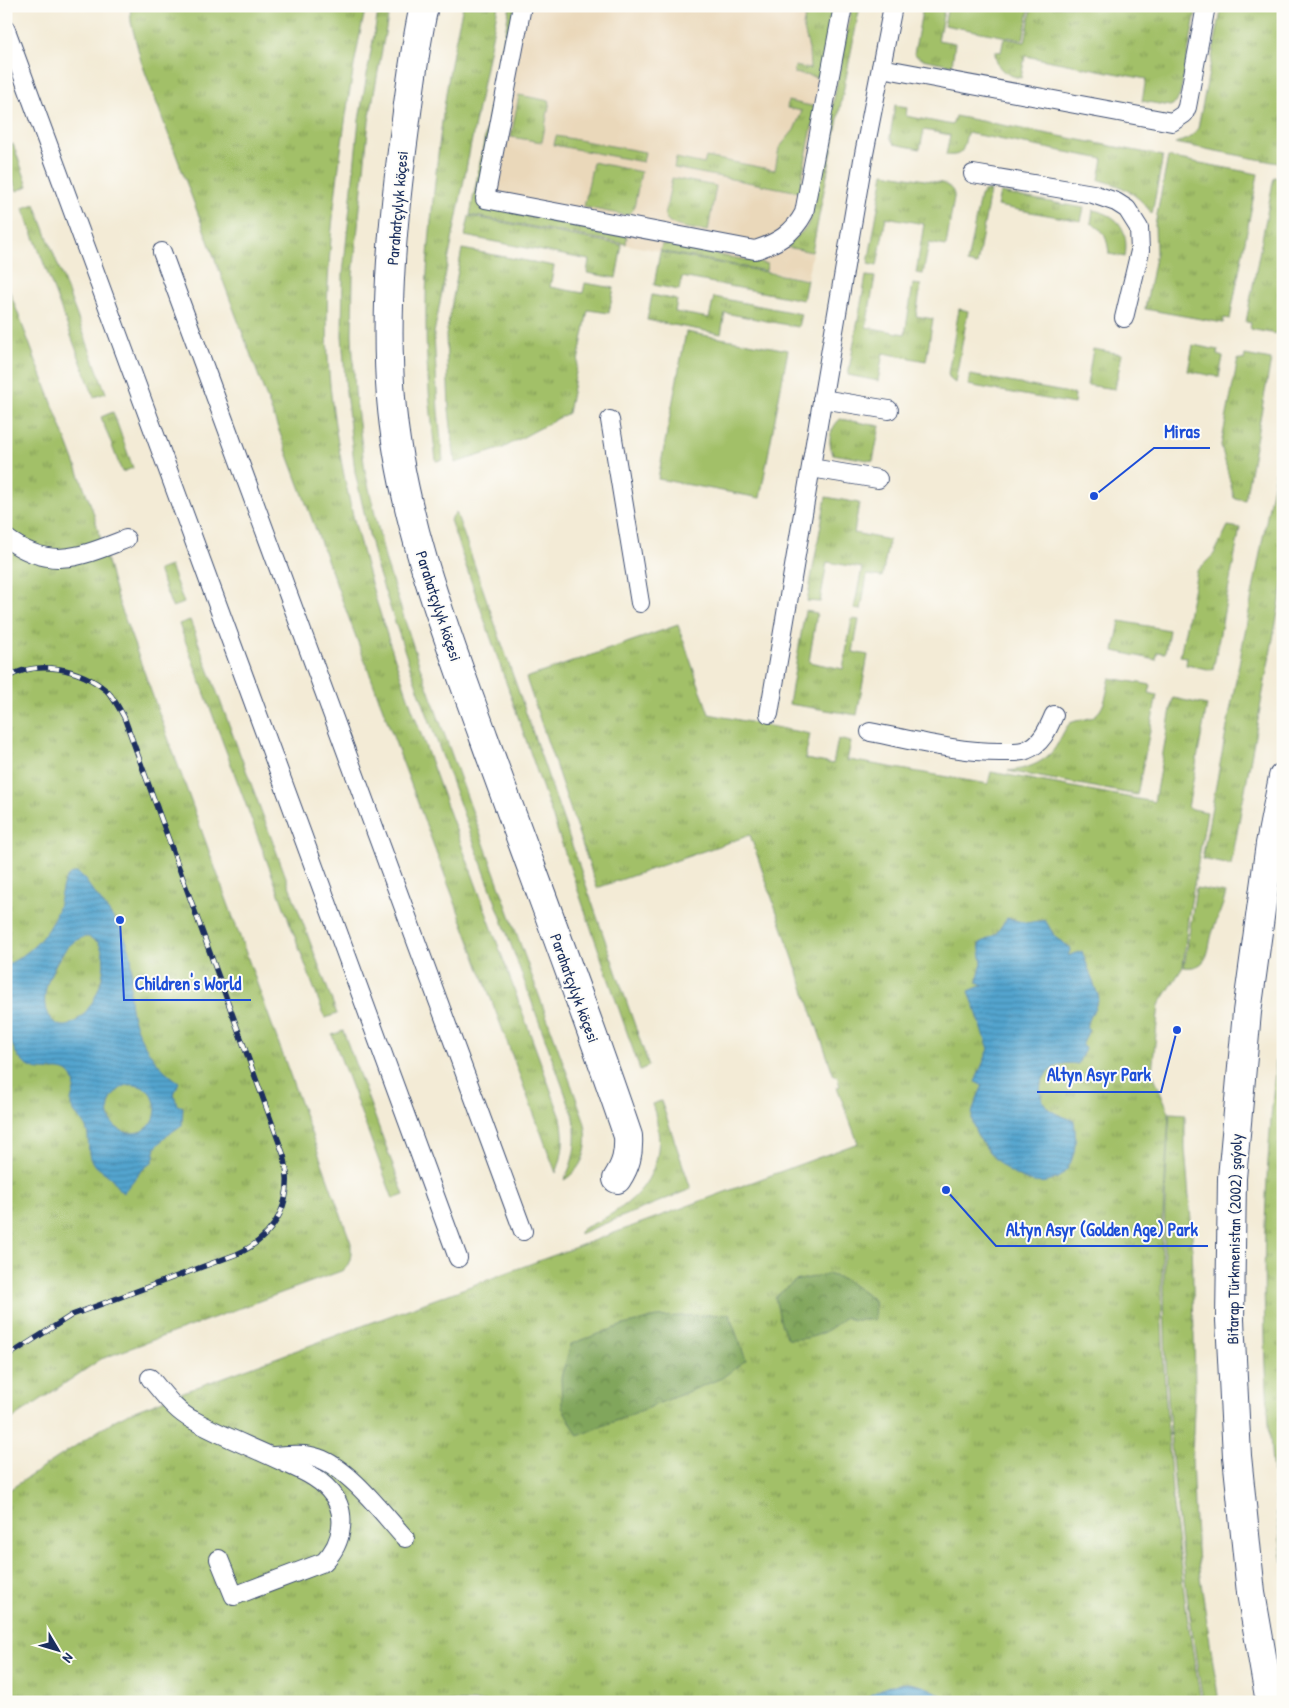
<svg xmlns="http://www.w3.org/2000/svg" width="1289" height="1708" viewBox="0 0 1289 1708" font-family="'Patrick Hand',sans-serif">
	<defs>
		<pattern id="grass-tufts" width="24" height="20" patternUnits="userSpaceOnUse" patternTransform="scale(1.25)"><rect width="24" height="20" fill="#a2c068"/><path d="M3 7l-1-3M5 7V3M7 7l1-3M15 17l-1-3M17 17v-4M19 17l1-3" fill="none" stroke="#839c59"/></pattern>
		<pattern id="forest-crowns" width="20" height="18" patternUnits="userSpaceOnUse" patternTransform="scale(1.25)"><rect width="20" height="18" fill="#81a65c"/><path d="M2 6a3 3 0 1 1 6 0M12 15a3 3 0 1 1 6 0" fill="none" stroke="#69884f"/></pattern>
		<pattern id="water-rules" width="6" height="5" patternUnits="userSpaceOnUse" patternTransform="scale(1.25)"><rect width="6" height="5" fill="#53a4ce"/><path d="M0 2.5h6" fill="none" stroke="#4486aa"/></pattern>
	</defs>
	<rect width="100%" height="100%" fill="#fdfcf7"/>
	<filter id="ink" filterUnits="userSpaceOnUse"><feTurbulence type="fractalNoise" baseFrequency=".02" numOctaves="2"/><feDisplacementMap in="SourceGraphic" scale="10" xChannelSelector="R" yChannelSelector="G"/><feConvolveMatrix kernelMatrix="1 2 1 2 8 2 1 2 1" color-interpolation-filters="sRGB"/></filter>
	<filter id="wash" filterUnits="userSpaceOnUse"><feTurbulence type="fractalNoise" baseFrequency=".0096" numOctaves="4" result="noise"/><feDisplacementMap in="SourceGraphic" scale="20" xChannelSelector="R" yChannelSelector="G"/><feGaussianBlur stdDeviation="1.12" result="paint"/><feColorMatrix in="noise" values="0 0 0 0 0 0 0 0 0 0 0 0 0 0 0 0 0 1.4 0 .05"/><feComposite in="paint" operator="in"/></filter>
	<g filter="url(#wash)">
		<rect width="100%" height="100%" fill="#f3ebd6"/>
		<polygon fill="#ead8ba" points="510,6 860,6 807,279 470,215"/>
		<g fill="url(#grass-tufts)" stroke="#5e7863">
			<path d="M130 6H366C354 59 346 112 339 166 329 244 322 324 332 403 349 537 396 665 442 792 482 900 521 1009 561 1118 565 1138 564 1154 556 1173L141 61 131 22Z"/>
			<path d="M379 6H390L369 121 353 275 352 335 355 392 365 471 386 562 419 664 584 1120C590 1142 586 1167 564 1180 575 1160 577 1141 574 1118L410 667 376 565 355 472 346 392 342 335 343 274 359 120Z"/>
			<path d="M463 6H498L434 333 438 411 443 460 436 461C431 416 426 370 426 325 425 277 430 229 435 182 441 123 449 64 463 6Z"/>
			<polygon points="510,6 516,6 478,203 613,229 627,237 626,244 470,215"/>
			<polygon points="807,6 835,6 821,78 794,73 795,66 810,69 809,49 803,26"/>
			<polygon points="852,6 860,6 812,252 786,247 806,228 811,217"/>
			<polygon points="923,6 945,6 938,40 955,43 952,65 922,59 914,54"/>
			<path d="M1032 6H1197L1180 95 1176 103 1170 106 1142 101 1146 79 1025 56 1021 78C1005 75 995 68 995 51L1001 52 1004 38 1025 42Z"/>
			<path d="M1222 6H1283V164L1175 143C1186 140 1192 138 1198 128Z"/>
			<polygon points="519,95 550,101 542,142 511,137"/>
			<polygon points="788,101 816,107 799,192 674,168 676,158 704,164 706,157 775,170 779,148 794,130 802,111 787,108"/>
			<path d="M895 105 907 107 906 116 952 125 955 116 1163 156 1152 214C1138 194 1122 185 1099 180L1103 159 967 133C963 148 965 157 946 155L950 135 924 130 920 149 894 144 890 137Z"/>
			<polygon points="556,136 645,152 643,162 554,145"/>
			<polygon points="13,144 28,186 17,191 6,162 6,146"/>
			<polygon points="1168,157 1258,174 1230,319 1224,318 1223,323 1145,309 1156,252 1155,225"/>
			<polygon points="593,162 641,172 634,208 629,214 624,215 584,207"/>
			<path d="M884 173 942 183C949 186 955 190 954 198L946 246 929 243 923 274 916 273 924 224 886 217 877 266 868 264Z"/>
			<polygon points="1274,177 1283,179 1283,298 1276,334 1250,329 1251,323 1246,322"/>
			<path d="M672 178 716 186 708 231C696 229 667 228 665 215Z"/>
			<polygon points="984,191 990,191 977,265 967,263 980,196"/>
			<polygon points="1000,193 1084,208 1081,221 997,206"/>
			<polygon points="35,204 106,393 94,397 23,208"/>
			<path d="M1093 210C1120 215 1129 231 1125 257L1109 254C1108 241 1104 228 1091 223Z"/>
			<polygon points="469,216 622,245 616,278 587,273 589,260 465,236"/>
			<polygon points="662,244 767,264 766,271 660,251"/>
			<polygon points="462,249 554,266 550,287 583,293 585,283 614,288 609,313 588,310 568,413 503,448 455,463 449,409 446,335"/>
			<polygon points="660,252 807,280 803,300 682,277 679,290 654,285"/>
			<polygon points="866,276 875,277 866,327 905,334 913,284 921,285 916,316 933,319 926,361 883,353 878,381 848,375"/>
			<path d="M6 282 92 508 117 597 351 1243C351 1252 352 1262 344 1270L101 1359 6 1423Z"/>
			<polygon points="652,295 677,300 675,312 709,318 714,297 801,314 798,327 725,313 721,334 647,320"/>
			<polygon points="959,309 968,311 955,383 950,379 948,374"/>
			<polygon points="1193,345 1218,350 1217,355 1223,357 1219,377 1188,371"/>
			<polygon points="1093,349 1122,354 1115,389 1087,385"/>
			<polygon points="1245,355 1271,360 1245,500 1234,498 1221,445 1238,359 1244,360"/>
			<polygon points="970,375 1075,394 1074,404 968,385"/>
			<polygon points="113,412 133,468 122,472 101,417"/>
			<path d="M840 419 880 426 873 461 833 454C827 441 830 429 840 419Z"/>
			<polygon points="1283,432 1283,585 1231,865 1202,859"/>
			<polygon points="826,497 859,503 854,533 889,540 882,577 867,575 861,610 854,609 862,568 827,562 820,602 807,601"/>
			<polygon points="456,512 649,1066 640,1070 450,520"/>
			<polygon points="1228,526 1240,528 1213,670 1186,665 1187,657 1180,656 1197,571 1214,554"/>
			<polygon points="170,566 184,603 172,607 158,570"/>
			<polygon points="805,611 817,613 809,662 843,669 852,619 859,620 853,652 868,655 857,715 789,704"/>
			<polygon points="190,620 337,1014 325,1018 179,624"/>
			<polygon points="1120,621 1169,630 1165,653 1157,652 1156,660 1114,651"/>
			<polygon points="678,625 709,714 810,734 805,759 833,764 838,739 851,742 847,761 849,760 988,784 991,772 1154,802 1173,698 1207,705 1188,808 1207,812 1188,919 1183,967 1159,1005 1152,1072 1169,1112 1162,1232 1162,1323 1165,1388 1173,1506 1187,1615 1201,1702 6,1702 6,1492 113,1421 127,1414 186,1391 858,1143 837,1087 840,1086 837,1076 834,1076 750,835 597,888 526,678"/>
			<path d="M1110 678 1151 685 1149 693 1157 695 1137 795 1008 771C1028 769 1048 762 1058 743 1062 736 1065 728 1070 723 1077 720 1083 720 1090 718 1106 712 1106 692 1110 678Z"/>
			<path d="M1196 888 1226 893C1223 907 1217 918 1213 931 1209 941 1210 954 1203 962 1198 967 1191 968 1184 967Z"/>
			<path d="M1283 992V1563C1268 1452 1262 1338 1265 1226 1267 1148 1275 1070 1283 992Z"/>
			<polygon points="343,1031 404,1195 393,1199 332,1035"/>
			<path d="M661 1101 691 1189 579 1234V1232L582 1229C593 1224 604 1219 613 1213 655 1188 668 1149 652 1104Z"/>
			<path d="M1170 1113 1185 1114V1149L1192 1233 1195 1387 1192 1457 1194 1506 1198 1563 1219 1702H1203C1171 1508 1154 1309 1170 1113Z"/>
		</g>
		<g fill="url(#forest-crowns)" stroke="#4e6a5d">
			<path d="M827 1274 844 1279 874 1300 875 1320H853L845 1317C827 1333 813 1340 788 1339L781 1324 775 1297 795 1281Z"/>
			<polygon points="729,1314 746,1360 722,1378 578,1436 562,1407 561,1377 571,1344 623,1325 657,1317"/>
		</g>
		<g fill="#a2c068" stroke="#5e7863">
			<polygon points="948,6 1030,6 1023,40 944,25"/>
			<polygon points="686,332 788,350 760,498 658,479"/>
		</g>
		<g fill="url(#water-rules)" stroke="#376a96" fill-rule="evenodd">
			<path d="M73 873H78L85 880C100 902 121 923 129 948 135 964 129 981 130 998 131 1030 152 1064 179 1082L174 1094 177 1105 183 1107 182 1125 169 1134 156 1147 153 1161 141 1171 123 1193C116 1188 117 1184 112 1179 106 1172 93 1167 90 1158 87 1148 90 1138 86 1128 82 1119 73 1114 71 1105 70 1096 78 1088 73 1079 66 1064 48 1073 35 1069 0 1059 6 992 6 965 29 955 47 936 56 913 62 900 59 880 73 873ZM84 937H89L98 942C114 965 94 1015 69 1025 64 1027 59 1026 55 1023 40 1013 44 990 50 976 57 960 67 942 84 937ZM127 1085C163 1081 166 1132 132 1133 124 1133 117 1129 112 1123 103 1108 112 1091 127 1085Z"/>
			<path d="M1007 918 1026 923 1045 920 1055 937 1071 948 1068 956 1082 951 1099 998 1086 1027 1089 1029 1082 1046 1085 1048 1078 1064C1048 1058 1028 1089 1049 1109 1056 1115 1066 1117 1074 1121 1085 1193 1025 1201 987 1149 980 1140 973 1130 972 1118 972 1107 979 1095 983 1085L975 1082 989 1049 969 991 983 985 977 982 982 963 979 944 996 934Z"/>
			<path d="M907 1683C924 1685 937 1690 949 1702H863C875 1690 890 1684 907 1683Z"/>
		</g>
	</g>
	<g filter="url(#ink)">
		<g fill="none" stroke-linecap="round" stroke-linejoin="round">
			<defs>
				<g id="service">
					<path d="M522 6 485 199 755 250C777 243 793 234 804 213L843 6"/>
					<polyline points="6,30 458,1258"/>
					<polyline points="881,68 1172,122 1184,114 1187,107 1206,6"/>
					<polyline points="973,174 1093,194 1116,202 1127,209 1139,228 1140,251 1124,318"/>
					<polyline points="162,252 523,1231"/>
					<polyline points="822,399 889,410"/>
					<polyline points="610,420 640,603"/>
					<polyline points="811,468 878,479"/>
					<path d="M6 538C50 571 79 557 126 539"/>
					<polyline points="769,714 864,154 893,6"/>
					<path d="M870 732C912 740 957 752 1000 752 1008 752 1019 753 1026 750 1042 744 1048 729 1054 715"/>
					<path d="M150 1378C163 1393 175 1411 193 1420 222 1436 254 1448 283 1462 299 1469 318 1477 329 1490 349 1511 343 1543 324 1562L234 1596 219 1559"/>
					<path d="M272 1456C287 1455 304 1453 318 1458 350 1469 383 1514 405 1538"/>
				</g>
				<path id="tertiary" d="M424 6C415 46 410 88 405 128 393 217 384 309 391 398 400 513 445 631 484 738 532 871 583 1003 628 1136 629 1154 626 1165 617 1179"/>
				<polyline id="primary" points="1270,1702 1251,1593 1237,1456 1230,1320 1232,1178 1247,1012 1270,844 1283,777"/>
			</defs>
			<use href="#service" stroke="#3b4b70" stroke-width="20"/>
			<use href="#tertiary" stroke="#3b4b70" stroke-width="30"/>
			<use href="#primary" stroke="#3b4b70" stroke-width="30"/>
			<use href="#service" stroke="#fff" stroke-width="18"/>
			<use href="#tertiary" stroke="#fff" stroke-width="28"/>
			<use href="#primary" stroke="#fff" stroke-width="28"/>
			<defs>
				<path id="rail" d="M6 678C37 659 80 668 107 691 114 698 119 708 124 717L284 1156C295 1199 277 1236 237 1254L72 1315 6 1357"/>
			</defs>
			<use href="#rail" stroke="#1b2f5e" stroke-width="5.5"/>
			<use href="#rail" stroke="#fdfcf7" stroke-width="4" stroke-dasharray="11" stroke-linecap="butt"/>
		</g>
	</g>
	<g text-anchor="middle" stroke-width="4" stroke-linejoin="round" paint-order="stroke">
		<g font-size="16" fill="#1b2f5e" stroke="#fdfcf7">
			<text transform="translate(397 208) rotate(-85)" y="6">Parahatçylyk köçesi</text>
			<text transform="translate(439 606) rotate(72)" y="6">Parahatçylyk köçesi</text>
			<text transform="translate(575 988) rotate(70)" y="6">Parahatçylyk köçesi</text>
			<text transform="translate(1234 1239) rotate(-89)" y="6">Bitarap Türkmenistan (2002) şaýoly</text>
		</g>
	</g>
	<path fill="none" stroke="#1d4ed8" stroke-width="2" d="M1094 496L1154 448H1210M120 920L124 1000H251M1177 1030L1161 1092H1037M946 1190L996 1246H1208"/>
	<g fill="#1d4ed8" stroke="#fdfcf7" stroke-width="2">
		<circle cx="1094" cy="496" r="5"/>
		<circle cx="120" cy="920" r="5"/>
		<circle cx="1177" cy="1030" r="5"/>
		<circle cx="946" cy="1190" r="5"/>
	</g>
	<g font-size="18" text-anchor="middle" font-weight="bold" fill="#1d4ed8" stroke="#fdfcf7" stroke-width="4" stroke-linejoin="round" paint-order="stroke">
		<text x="1182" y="438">Miras</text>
		<text x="188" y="990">Children's World</text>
		<text x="1099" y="1081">Altyn Asyr Park</text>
		<text x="1102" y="1236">Altyn Asyr (Golden Age) Park</text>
	</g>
	<rect width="1289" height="1708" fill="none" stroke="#fdfcf7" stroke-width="25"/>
	<g transform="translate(58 1650) rotate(128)" stroke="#fdfcf7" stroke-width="4" paint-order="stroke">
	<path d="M0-4L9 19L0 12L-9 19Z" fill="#1b2f5e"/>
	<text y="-8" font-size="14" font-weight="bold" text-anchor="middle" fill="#1b2f5e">N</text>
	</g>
</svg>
